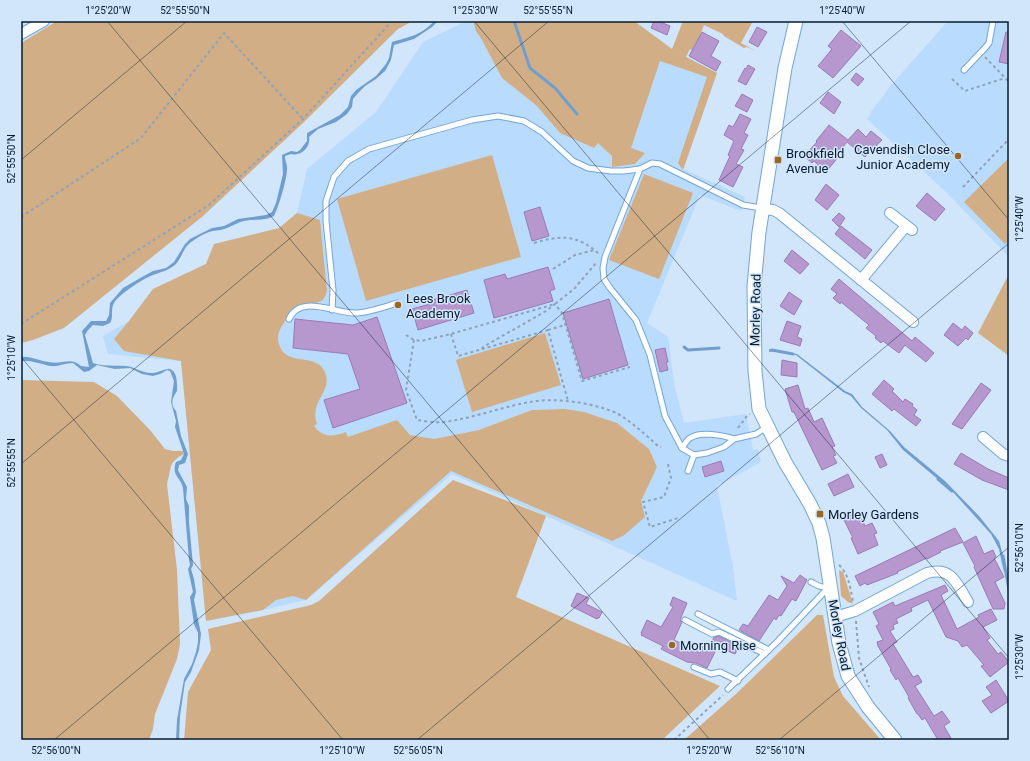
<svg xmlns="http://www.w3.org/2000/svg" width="1030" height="761" viewBox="0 0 1030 761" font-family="Roboto,sans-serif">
	<rect width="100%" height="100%" fill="#d1e5fb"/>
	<g fill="#b9dbfe">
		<polygon points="466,21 634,21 672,49 717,73 683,169 745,197 741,211 700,195 647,323 668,337 674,383 684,423 746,414 753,450 758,449 761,462 717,486 733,567 737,601 452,474 306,600 263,610 206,621 181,361 108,354 103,336 129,321 153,289 206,264 214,244 279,228 297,213 307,169 376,112 423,42"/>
		<polygon points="948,21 1009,21 1009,257 946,192 867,119 871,114 870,113 893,83"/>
	</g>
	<g fill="#d2ae87">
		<polygon points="57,21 413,21 398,29 303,123 203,216 64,328 33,340 21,343 21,43"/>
		<polygon points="473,21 634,21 672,49 683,21 753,21 741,43 756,51 747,47 744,48 724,36 723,34 704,25 694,51 690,49 686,57 717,73 683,170 678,163 707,77 660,61 631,148 645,153 635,164 612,167 612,156 598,143 594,148 560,133 537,106 502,78 482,40 476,31"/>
		<polygon points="492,155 521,257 366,301 337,199"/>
		<polygon points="1009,158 1009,240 1005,244 964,202"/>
		<polygon points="644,174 693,193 659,279 609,260"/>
		<path d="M297 213 320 220 327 291C323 310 307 299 295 307 289 310 288 316 285 321 280 329 276 335 279 344 286 369 319 350 326 375 331 393 309 402 317 424L314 426C323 438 333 437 346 432L348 437 397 420 410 435 434 439 479 430 532 410 565 409 584 412 617 423 649 449 657 467 641 501 645 517 623 536 612 541 451 471 306 600 293 596 276 600 263 610 206 621 181 361 124 351 114 339 129 321 153 289 206 264 214 244 279 228Z"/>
		<polygon points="1009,274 1009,356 978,333"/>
		<polygon points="545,333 561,385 472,412 456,360"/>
		<polygon points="21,380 94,382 117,396 150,430 165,449 173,451 183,451 184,454 180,456 173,462 171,466 167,484 177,570 180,644 177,659 155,714 153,729 149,740 21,740"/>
		<polygon points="453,480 546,516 516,597 720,686 662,740 184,740 188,692 211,650 208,629 311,605 319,601"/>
		<polygon points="839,570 843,572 853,604 848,602 841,596"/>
		<polygon points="817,615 823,615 834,677 843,696 881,740 684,740 737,693"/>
	</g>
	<g fill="#719fcd">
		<path d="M434 21H438L432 27 414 39 394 45 391 60 385 71 376 79 365 86 359 92 353 99 352 107 347 114 336 122 318 129 309 137C311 147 301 157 291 154L285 156C285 160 286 162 287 166 288 177 279 206 274 216 265 221 254 219 244 221 236 223 231 227 224 229 219 231 214 230 209 232 201 235 191 241 186 247 182 253 180 260 175 265 167 271 161 272 153 275 144 278 118 295 114 303 110 310 114 317 110 323L103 326 93 325 88 330 85 335 93 363C103 367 115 365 126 366 136 367 143 374 153 373 158 373 167 368 170 369 178 372 177 385 177 391 172 398 170 404 176 411L181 436 188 454 185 463 179 465 178 470 187 487 186 499 189 506V522L193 565 191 569 194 579 196 592 194 600 201 634 199 650 191 672 185 682 180 716 179 740H176L177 720 184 679 192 664 196 652 198 642V633L194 624 190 597 193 592 188 569 190 565 189 560 183 488C181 477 171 476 176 462L181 460 184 454 175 427 176 421 171 402 174 381 170 371 167 370 160 374 153 376 142 374 130 368 115 369 97 365 89 371 84 372 73 363C65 363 58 367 50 366 40 364 31 360 21 361V357C32 356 38 361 49 362 62 365 71 356 81 366L89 367 82 331 91 321H106L109 315 110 303 123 288 142 277 153 271 166 268 174 262 185 244 190 239 212 228 224 226 238 219 266 215 272 212 276 203 283 174 282 155 291 151 297 152 300 150 307 141V133L340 115 348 107 351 96 356 90 376 76 386 64 389 58 392 42C409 37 422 35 434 21Z"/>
		<polygon points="769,349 797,354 845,391 852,394 862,407 890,431 904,447 945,481 979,516 999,541 1003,555 1004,573 999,549 991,534 952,491 903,450 887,430 861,408 851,396 843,392 796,355 778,351 769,352"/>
	</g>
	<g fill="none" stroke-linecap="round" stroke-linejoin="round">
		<g stroke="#719fcd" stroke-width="3">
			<polyline points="514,21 530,68 555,88 577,114"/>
			<polyline points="684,347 688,350 719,348"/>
			<polyline points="772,350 793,354"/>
			<polyline points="938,479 952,491"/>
			<polyline points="1003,556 1009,590"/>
		</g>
	</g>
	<g fill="#b698cf" stroke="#9a7bb4">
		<polygon points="654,21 658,21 670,26 667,35 651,28"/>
		<polygon points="757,27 767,32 758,47 749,42"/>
		<polygon points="841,30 861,46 833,78 818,66 832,49 828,46"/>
		<polygon points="702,32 719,41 711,56 721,62 716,71 689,56"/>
		<polygon points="1006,32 1009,32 1009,64 999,62"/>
		<polygon points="748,65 755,69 746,85 738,81 745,68 746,69"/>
		<polygon points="856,73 864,79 858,86 851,80"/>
		<polygon points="828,92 841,102 834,114 820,103"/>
		<polygon points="742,94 753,100 747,112 735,106"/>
		<polygon points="740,114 751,119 744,133 748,135 741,149 744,150 736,164 743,167 733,187 719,180 730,156 728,155 734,141 724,135 729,125 733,127"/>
		<polygon points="829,125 848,140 858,129 866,137 871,131 882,140 865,157 847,142 837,154 839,156 826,172 814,161 812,163 804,156 817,142 816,141"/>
		<polygon points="826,184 839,195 827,210 815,200"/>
		<polygon points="927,193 945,209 935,221 916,206"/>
		<polygon points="540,207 549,236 532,241 524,212"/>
		<polygon points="839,213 845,218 839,227 832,220"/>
		<polygon points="841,226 872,250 865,259 835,234"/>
		<polygon points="792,250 809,264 800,274 784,261"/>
		<polygon points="548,267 555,289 550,291 553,301 494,318 484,280 505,274 507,279"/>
		<polygon points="839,279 912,341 915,337 934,353 926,362 905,345 899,353 883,341 881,343 875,338 876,336 866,328 869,325 841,302 840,304 833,298 837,294 831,289"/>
		<polygon points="467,290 474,313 418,330 412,309 430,304 429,301"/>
		<polygon points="789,292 802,301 794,315 780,306"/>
		<polygon points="609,299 628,365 583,379 563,313"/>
		<polygon points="377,317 407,403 333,428 324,400 360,389 348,354 293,348 295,319 353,325"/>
		<polygon points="787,321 801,326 797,337 802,339 800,346 780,340"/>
		<polygon points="953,323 962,330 965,326 973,333 968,340 966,338 958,346 944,335"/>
		<polygon points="665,348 668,362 666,362 668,370 660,372 655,350"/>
		<polygon points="782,360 797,363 797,377 781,375"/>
		<polygon points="884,380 894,389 892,391 903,402 905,399 913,404 912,406 917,410 914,415 921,420 916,426 894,409 892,411 872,394"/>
		<polygon points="981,383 991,390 962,429 952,424"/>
		<polygon points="798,385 805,409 808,408 814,422 822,418 835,446 832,447 836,455 833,456 837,463 822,470 794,412 792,412 785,389"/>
		<polygon points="961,453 988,469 1009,478 1009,490 982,480 954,464"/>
		<polygon points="882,454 887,465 880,468 875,457"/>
		<polygon points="721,461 724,471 705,477 702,467"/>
		<polygon points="848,474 854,487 834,496 828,484"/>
		<polygon points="858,511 865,526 872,523 877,533 874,534 878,545 858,554 851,538 853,538 843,518"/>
		<polygon points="955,528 963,542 940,551 941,552 927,559 927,558 897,572 898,573 867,585 865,583 860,586 855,576"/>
		<polygon points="976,536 984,554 993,550 996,557 994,558 1004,577 995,582 1005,603 1004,609 993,609 974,567 975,566 963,543"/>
		<polygon points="800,575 807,580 796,601 792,599 781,616 779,615 776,620 774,618 759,641 739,630 743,624 748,626 769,595 778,600 787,586 781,576 794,583"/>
		<polygon points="945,585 948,591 941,595 957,629 979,617 978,615 991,609 997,620 983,627 990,638 987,640 998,654 1001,652 1009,662 990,677 981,666 984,665 967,645 962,647 958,641 946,637 928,600 911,608 912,611 896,619 898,623 893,625 894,629 890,631 897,642 893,644 913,677 918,675 922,682 915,686 934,716 942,711 950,722 944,726 952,740 938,740 925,718 922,720 918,714 917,714 908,698 909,697 898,678 896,680 890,670 891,669 878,646 877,642 883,640 876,626 879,624 873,612 893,602 895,606"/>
		<polygon points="577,593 589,598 586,604 602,612 599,618 597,618 597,619 571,606"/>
		<polygon points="673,597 687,603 680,620 682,622 674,640 700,653 703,646 715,652 707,668 696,663 687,662 661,649 663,646 641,635 642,633 641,633 647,620 661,627 673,607 670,605"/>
		<polygon points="719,636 739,646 735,654 711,644 714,637"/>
		<polygon points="996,680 1009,701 991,713 982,701 992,695 986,687"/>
	</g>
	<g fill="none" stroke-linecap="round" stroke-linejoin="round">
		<defs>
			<g id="service">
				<polyline points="964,70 985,48 989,43 993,21"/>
				<polyline points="332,310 333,290 326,221 326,201 334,177 348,161 369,149 472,120 498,116 524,121 542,132 573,161 588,168 611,171 624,171 640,169"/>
				<path d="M289 319C300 294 334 313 355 313 367 313 384 307 397 303"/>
				<path d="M734 439C723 435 700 431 690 438 687 440 684 445 682 448L694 455 707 453 724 447 734 439 756 434 767 427"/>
				<polyline points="682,448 665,416 650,355 636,320 610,288 604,279 603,268 605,257 640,169 652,163 660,164 743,205 761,208"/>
				<polyline points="688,471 694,455"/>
				<path d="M811 582C817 585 822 589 829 586"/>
				<polyline points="698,614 769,650"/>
				<polyline points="685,620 712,634 719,632 765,654"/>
				<polyline points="694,667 711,674 720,672 738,681"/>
				<polyline points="728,689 778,641 828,588"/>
			</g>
			<g id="minor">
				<polyline points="21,34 44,21"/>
				<polyline points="763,209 773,210 779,213 913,322"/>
				<polyline points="890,213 912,230"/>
				<polyline points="861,280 906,226"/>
				<polyline points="983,437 1003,454 1009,456"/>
				<path d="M835 617 855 611 927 573C952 566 957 584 968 602"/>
			</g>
			<polyline id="tertiary" points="796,21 785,68 759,232 754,286 755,371 759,409 763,417 785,462 810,504 819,523 823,538 839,643 848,676 868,707 895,740"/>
		</defs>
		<use href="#service" stroke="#73a5d7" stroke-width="7"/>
		<use href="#minor" stroke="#73a5d7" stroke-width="12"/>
		<use href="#tertiary" stroke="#73a5d7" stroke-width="15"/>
		<g stroke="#8fa3b8" stroke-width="2" stroke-dasharray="3 3" stroke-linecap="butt">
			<polyline points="985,57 1009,82"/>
			<polyline points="952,79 965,91 1005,78"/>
			<polyline points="963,187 1009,139"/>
			<polyline points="21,217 141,138 224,33 303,119"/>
			<path d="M534 243C561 235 577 234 599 254"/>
			<polyline points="553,269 575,255 594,250"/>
			<polyline points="21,324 209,205 303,119 392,21"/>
			<polyline points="548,330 565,325"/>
			<polyline points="451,334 458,356 548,330 568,401"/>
			<polyline points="406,335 414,340 421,341 451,334 555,304 574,289 596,263"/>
			<path d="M414 340 406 390 417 420C425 421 435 423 444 422 474 418 501 407 530 402 555 397 598 403 620 415 634 424 646 435 658 446L661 447"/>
			<polyline points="482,349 483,347 546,311 555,304 562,313 582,381 630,367"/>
			<polyline points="738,428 747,416 750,414"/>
			<polyline points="668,464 671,478 664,497 643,502 650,527 678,518"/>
			<path d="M839 565C849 574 850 588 853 601"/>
			<polyline points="856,621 859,658 869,687"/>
			<polyline points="674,740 723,695"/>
		</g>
		<use href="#service" stroke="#fff" stroke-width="5"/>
		<use href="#minor" stroke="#fff" stroke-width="10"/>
		<use href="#tertiary" stroke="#fff" stroke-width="13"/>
	</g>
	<path fill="none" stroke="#081c2f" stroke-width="1" stroke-opacity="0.45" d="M107 21 710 740M474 21 1009 658M842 21 1009 220M21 160 187 21M21 357 343 740M21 464 549 21M54 740 911 21M417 740 1009 243M779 740 1009 547"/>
	<g fill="#9c6720" stroke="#d1e5fb" stroke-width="1.5">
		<circle cx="958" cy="156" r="4"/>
		<rect x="774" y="156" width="8" height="8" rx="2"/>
		<circle cx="398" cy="305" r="4"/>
		<rect x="816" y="510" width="8" height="8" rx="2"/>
		<circle cx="672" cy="645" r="4"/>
	</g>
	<g text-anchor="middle" stroke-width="3" stroke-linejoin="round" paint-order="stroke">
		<g font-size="13" fill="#081c2f" stroke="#d1e5fb" text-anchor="start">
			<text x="950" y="154" text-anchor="end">Cavendish Close<tspan x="950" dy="15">Junior Academy</tspan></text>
			<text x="786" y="158">Brookfield<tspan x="786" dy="15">Avenue</tspan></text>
			<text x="406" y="303">Lees Brook<tspan x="406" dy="15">Academy</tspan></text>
			<text x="828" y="519">Morley Gardens</text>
			<text x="680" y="650">Morning Rise</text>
		</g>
		<g font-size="13" fill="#081c2f" stroke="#d1e5fb">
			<text transform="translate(755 310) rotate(-89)" y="5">Morley Road</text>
			<text transform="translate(840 635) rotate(79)" y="5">Morley Road</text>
		</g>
	</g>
	<rect width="1030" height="761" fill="none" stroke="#d1e5fb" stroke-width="44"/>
	<rect x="22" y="22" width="986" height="717" fill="none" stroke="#081c2f" stroke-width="1.5"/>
	<g font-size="10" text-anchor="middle" fill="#081c2f">
		<text x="108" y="14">1°25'20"W</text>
		<text x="185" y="14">52°55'50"N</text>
		<text x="475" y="14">1°25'30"W</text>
		<text x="548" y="14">52°55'55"N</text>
		<text x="842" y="14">1°25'40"W</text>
		<text transform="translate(11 159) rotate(-90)" y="4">52°55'50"N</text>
		<text transform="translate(1019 219) rotate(-90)" y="4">1°25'40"W</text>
		<text transform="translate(11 358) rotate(-90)" y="4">1°25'10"W</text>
		<text transform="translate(11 463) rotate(-90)" y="4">52°55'55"N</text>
		<text transform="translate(1019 548) rotate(-90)" y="4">52°56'10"N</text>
		<text transform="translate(1019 657) rotate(-90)" y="4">1°25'30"W</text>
		<text x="56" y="754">52°56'00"N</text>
		<text x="342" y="754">1°25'10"W</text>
		<text x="418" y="754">52°56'05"N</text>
		<text x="709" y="754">1°25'20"W</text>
		<text x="780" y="754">52°56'10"N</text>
	</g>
</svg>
